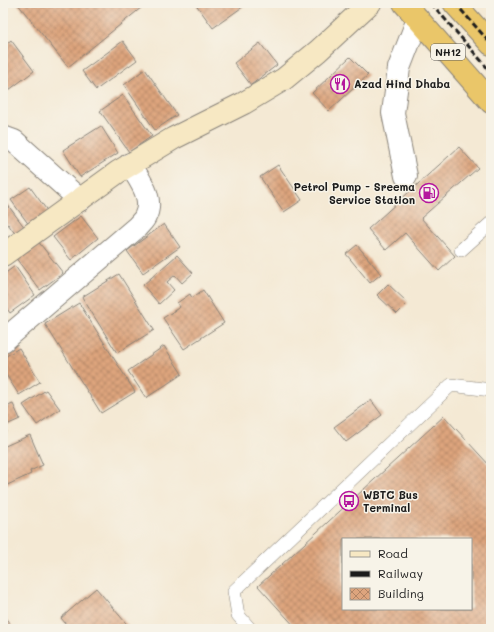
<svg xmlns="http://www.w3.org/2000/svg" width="494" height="632" viewBox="0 0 494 632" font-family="Mali,sans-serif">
	<defs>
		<pattern id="building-cross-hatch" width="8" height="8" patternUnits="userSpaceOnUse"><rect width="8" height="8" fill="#dda47d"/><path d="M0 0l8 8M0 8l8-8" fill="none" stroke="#b28566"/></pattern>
	</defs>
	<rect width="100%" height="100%" fill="#f7f3e8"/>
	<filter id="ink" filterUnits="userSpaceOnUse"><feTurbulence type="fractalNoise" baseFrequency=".025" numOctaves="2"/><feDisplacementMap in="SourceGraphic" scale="8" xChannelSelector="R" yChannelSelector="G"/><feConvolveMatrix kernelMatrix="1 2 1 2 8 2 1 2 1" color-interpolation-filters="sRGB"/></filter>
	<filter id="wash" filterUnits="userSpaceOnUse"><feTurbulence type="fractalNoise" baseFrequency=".012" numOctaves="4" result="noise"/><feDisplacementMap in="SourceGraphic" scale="16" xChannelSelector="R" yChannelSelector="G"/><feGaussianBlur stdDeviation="0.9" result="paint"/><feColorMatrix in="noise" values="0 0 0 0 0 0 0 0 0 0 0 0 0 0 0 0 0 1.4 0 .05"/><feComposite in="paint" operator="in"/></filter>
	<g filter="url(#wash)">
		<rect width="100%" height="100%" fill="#f4e9d4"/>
		<g id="blocks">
			<g fill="url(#building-cross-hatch)" fill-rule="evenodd">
				<polygon points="17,3 147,3 68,67"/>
				<polygon points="195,3 248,3 213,28"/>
				<polygon points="11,40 34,71 9,90 3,81 3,47"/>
				<polygon points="123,41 137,60 96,90 82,71"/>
				<polygon points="260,43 277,65 251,85 234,63"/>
				<polygon points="350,57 368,75 329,111 312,93"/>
				<polygon points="145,69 177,115 155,130 124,85"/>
				<polygon points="123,95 152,136 129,152 100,111"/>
				<polygon points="101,126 118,153 80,177 63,150"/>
				<polygon points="459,147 478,168 421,218 455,256 439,271 405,233 386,250 368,229"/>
				<polygon points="278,165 302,200 284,212 260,177"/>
				<polygon points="30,187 51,216 32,229 11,200"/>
				<polygon points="7,204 25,228 16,235 8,224 3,228 3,207"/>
				<polygon points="81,216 98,238 71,260 53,237"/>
				<polygon points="164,224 180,247 143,273 127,251"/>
				<polygon points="37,240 63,273 40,290 15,257"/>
				<polygon points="357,245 381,274 370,283 346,254"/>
				<polygon points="177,255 193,273 182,283 175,275 167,282 174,290 159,304 143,285"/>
				<polygon points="15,266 35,295 10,313 3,303 3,275"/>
				<polygon points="119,274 154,330 117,353 82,297"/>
				<polygon points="388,284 408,303 397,314 377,295"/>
				<polygon points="203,290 224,323 184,349 163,318 180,307 177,303 190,294 192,298"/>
				<polygon points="79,303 135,392 101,413 45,324"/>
				<polygon points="164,346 182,374 146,398 128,371"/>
				<polygon points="19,348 40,382 19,395 3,370 3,358"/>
				<polygon points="46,390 60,409 37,425 23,405"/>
				<polygon points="371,400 382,415 346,442 334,427"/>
				<polygon points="13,404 20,419 4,426 7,432 3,434 3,408"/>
				<path d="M444 416 491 467V629H297L258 586ZM343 539H471V609H343Z"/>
				<polygon points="30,435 43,465 30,471 31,474 3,487 3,447"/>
				<polygon points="96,588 131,629 70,629 61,618"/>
				<polygon points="3,615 14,629 3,629"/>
			</g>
		</g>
	</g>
	<g filter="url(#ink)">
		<use href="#blocks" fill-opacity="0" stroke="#888278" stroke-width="1"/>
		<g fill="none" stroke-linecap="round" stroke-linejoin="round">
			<defs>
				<g id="lane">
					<polyline points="461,250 491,223"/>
					<polyline points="250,629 238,615 234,591 451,385 491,390"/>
				</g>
				<g id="street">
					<polyline points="3,137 14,141 80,200"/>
					<polyline points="406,176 393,113 399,68 418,19"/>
					<path d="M3 341 137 227C140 223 144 220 145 217 155 198 139 180 130 164"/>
				</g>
				<polyline id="secondary" points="3,255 118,172 174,138 244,103 284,79 318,51 370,3"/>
				<g id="highway">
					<polyline points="404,3 491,102"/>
					<polyline points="454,3 491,44"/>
				</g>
			</defs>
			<use href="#lane" stroke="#888278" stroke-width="14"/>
			<use href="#street" stroke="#888278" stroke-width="24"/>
			<use href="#secondary" stroke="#888278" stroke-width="24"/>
			<use href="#highway" stroke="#888278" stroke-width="24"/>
			<use href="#lane" stroke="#fff" stroke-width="13"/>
			<use href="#street" stroke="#fff" stroke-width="22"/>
			<use href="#secondary" stroke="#f7e8c3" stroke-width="22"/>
			<use href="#highway" stroke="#eac669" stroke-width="22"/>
			<g stroke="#1c1c1c" stroke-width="3" stroke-dasharray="6 3" stroke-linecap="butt">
				<polyline points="431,3 491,72"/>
				<polyline points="455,3 491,44"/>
			</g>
		</g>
	</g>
	<defs>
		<symbol id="restaurant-ring" viewBox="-11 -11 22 22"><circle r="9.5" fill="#f7f3e8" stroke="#b5179e" stroke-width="1.5"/><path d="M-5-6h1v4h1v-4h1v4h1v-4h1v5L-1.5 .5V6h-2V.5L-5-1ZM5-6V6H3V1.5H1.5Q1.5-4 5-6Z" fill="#b5179e"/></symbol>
		<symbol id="fuel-ring" viewBox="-11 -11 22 22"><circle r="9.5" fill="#f7f3e8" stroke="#b5179e" stroke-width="1.5"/><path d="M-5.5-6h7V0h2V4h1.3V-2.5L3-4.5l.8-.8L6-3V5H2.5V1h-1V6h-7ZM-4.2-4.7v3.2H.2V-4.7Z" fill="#b5179e"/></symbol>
		<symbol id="bus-ring" viewBox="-11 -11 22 22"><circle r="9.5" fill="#f7f3e8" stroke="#b5179e" stroke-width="1.5"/><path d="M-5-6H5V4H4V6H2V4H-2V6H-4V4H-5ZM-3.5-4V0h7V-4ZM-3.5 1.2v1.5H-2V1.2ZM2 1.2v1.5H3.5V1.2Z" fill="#b5179e"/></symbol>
	</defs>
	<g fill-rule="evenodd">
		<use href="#restaurant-ring" x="329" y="73" width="22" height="22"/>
		<use href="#fuel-ring" x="418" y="182" width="22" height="22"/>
		<use href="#bus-ring" x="338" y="490" width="22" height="22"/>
	</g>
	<g text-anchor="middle" stroke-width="3" stroke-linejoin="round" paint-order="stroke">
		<rect fill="#f7f3e8" stroke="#5e5c59" stroke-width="1" x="431" y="44" width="34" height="16" rx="3"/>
		<g font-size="10" font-weight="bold" fill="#1c1c1c">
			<text x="448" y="56">NH12</text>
		</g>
		<g font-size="11" font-weight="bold" fill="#1c1c1c" stroke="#f7f3e8" text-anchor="start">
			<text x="354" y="88">Azad Hind Dhaba</text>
			<text x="415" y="191" text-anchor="end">Petrol Pump - Sreema<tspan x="415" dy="13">Service Station</tspan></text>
			<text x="363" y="499">WBTC Bus<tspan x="363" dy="13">Terminal</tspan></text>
		</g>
	</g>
	<rect width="494" height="632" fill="none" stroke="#f7f3e8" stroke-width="16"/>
	<rect x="342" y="538" width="130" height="72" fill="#f7f3e8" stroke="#9f9d96"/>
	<rect x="350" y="551" width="20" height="6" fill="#f7e8c3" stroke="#9f9d96"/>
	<text x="378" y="558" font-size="12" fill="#1c1c1c">Road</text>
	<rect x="350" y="571" width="20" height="6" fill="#1c1c1c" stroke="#9f9d96"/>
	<text x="378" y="578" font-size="12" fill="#1c1c1c">Railway</text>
	<rect x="350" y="588" width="20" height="12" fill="url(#building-cross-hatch)" stroke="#9f9d96"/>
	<text x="378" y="598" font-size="12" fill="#1c1c1c">Building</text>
</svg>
